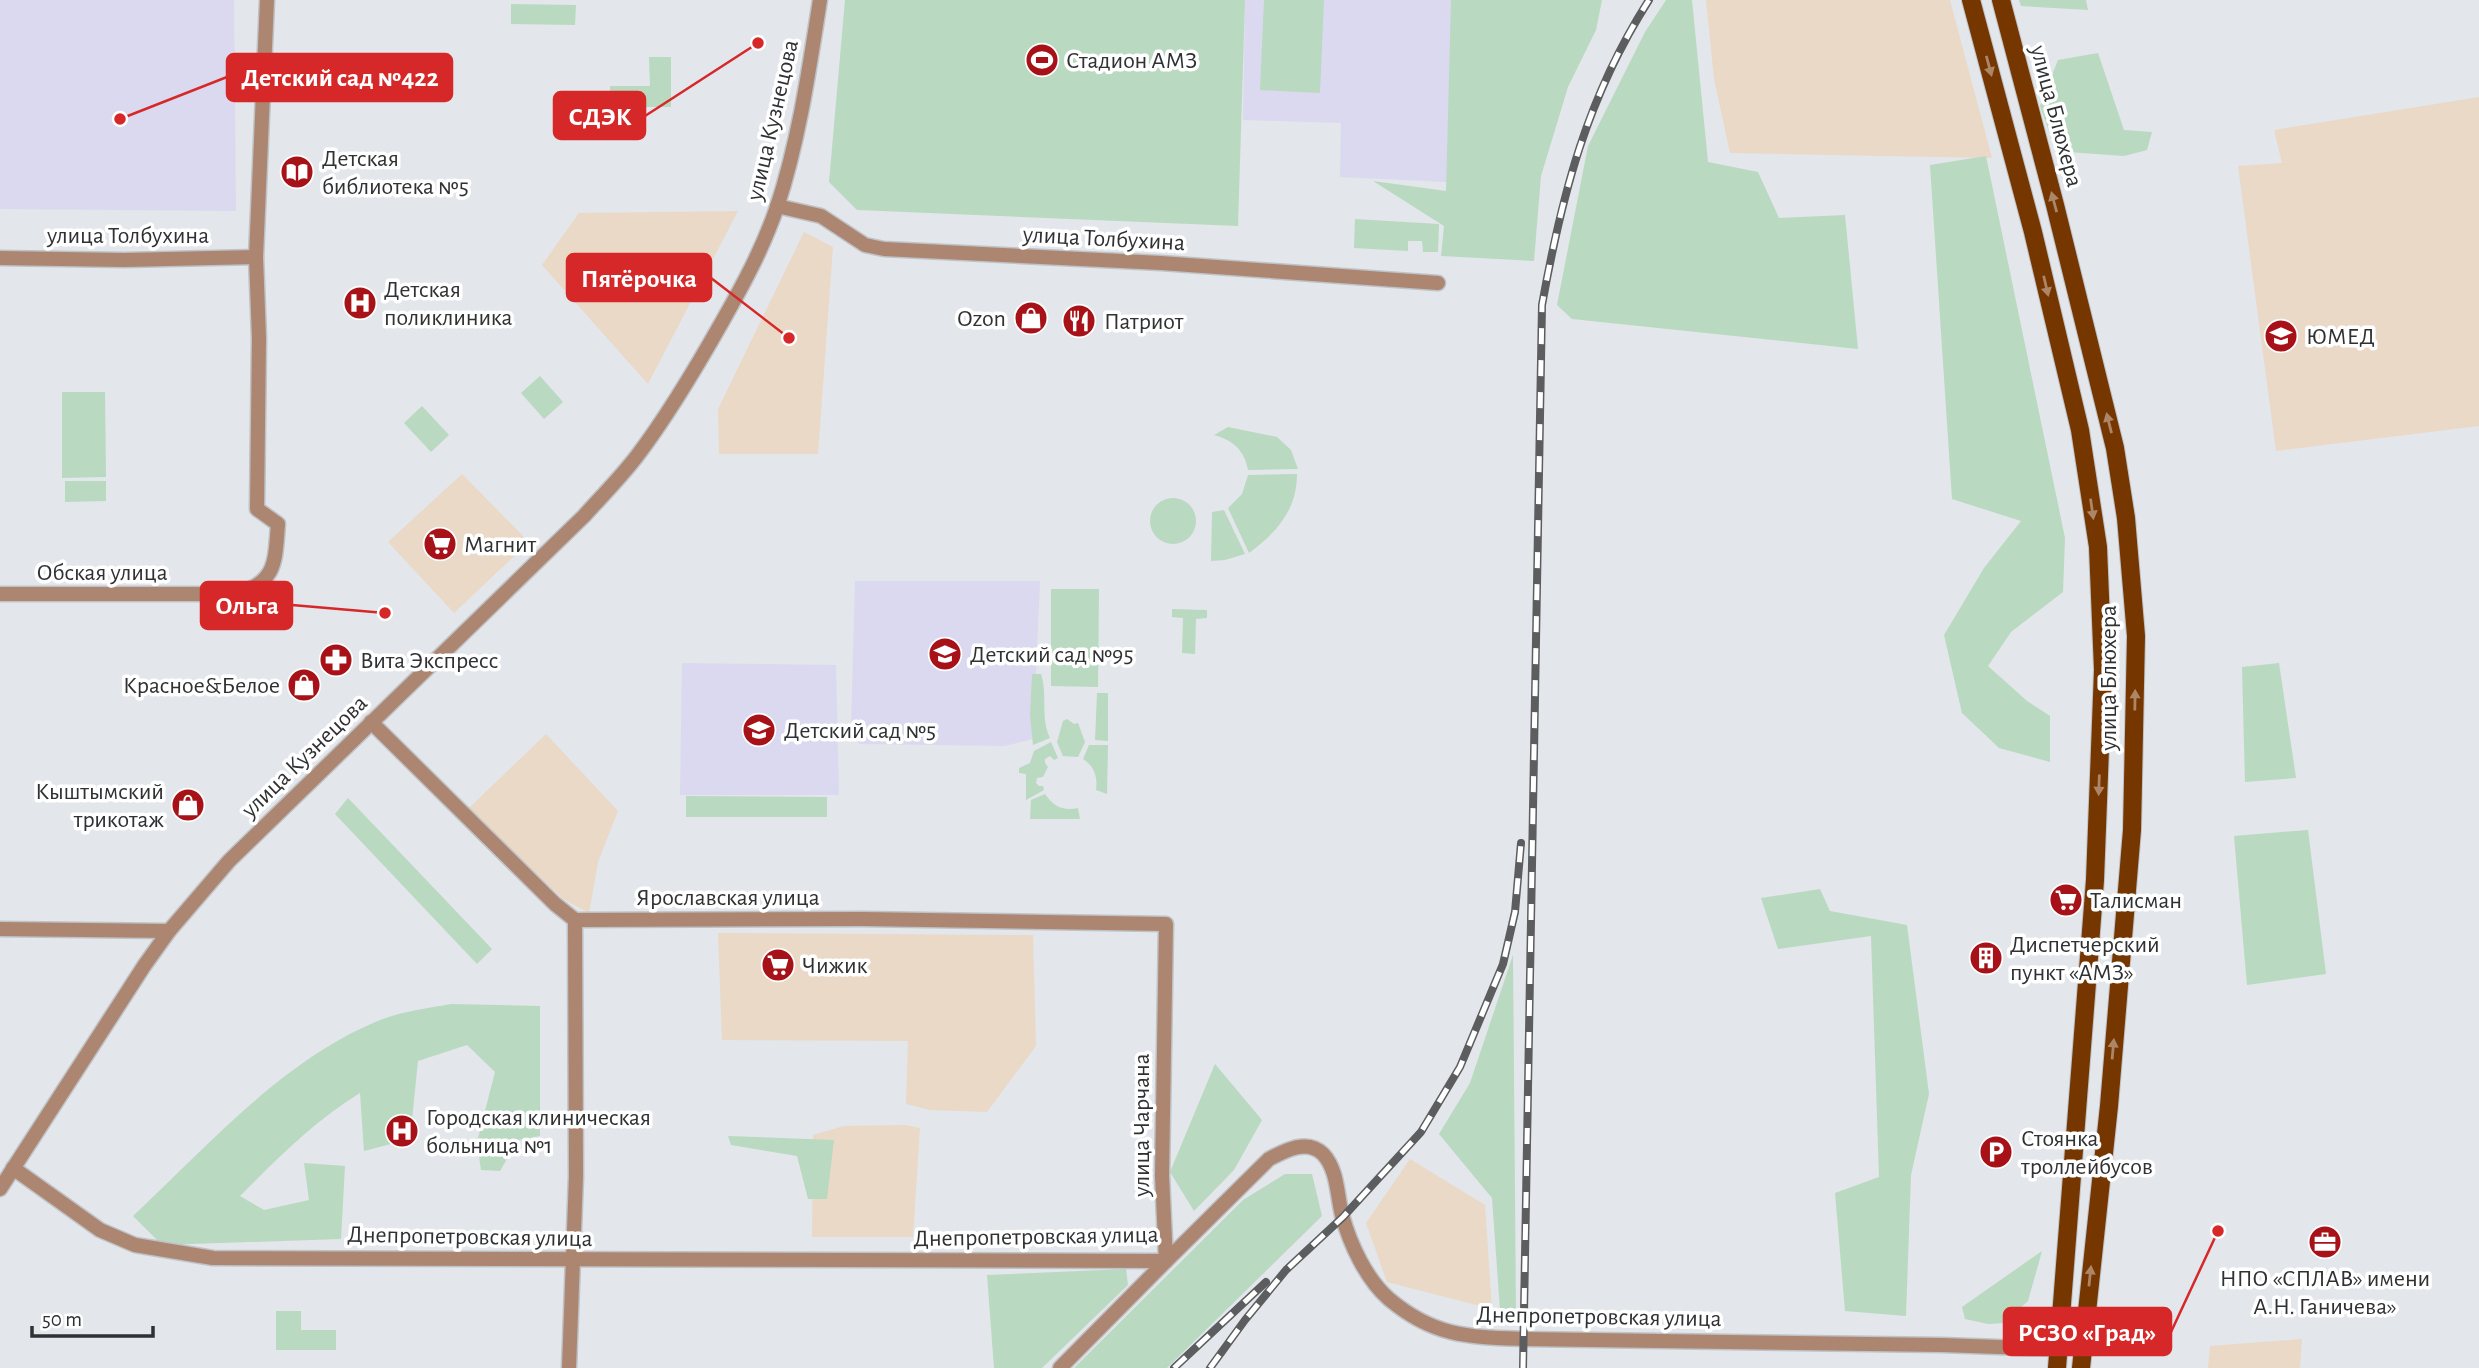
<svg xmlns="http://www.w3.org/2000/svg" width="2479" height="1368" viewBox="0 0 2479 1368" font-family="'Alegreya Sans',sans-serif">
	<rect width="100%" height="100%" fill="#e3e6eb"/>
	<g fill="#ead9c7">
		<polygon points="1706,0 1950,0 1992,158 1730,153 1714,79"/>
		<polygon points="2479,97 2479,426 2276,451 2238,166 2282,163 2274,130"/>
		<polygon points="738,211 648,384 542,265 579,213"/>
		<polygon points="804,232 833,247 818,454 719,454 718,409"/>
		<polygon points="462,474 529,542 454,613 388,542"/>
		<polygon points="546,734 618,811 598,862 589,913 563,899 468,809"/>
		<polygon points="718,933 1033,935 1036,1046 987,1112 930,1110 906,1104 908,1041 722,1040"/>
		<polygon points="905,1125 920,1128 913,1237 812,1237 813,1135 844,1126"/>
		<polygon points="1410,1159 1485,1205 1492,1309 1387,1282 1366,1223"/>
		<polygon points="2302,1339 2300,1368 2208,1368 2210,1346"/>
	</g>
	<g fill="#dbd9ef">
		<polygon points="0,0 234,0 236,211 0,209"/>
		<polygon points="1245,0 1460,0 1467,183 1340,177 1341,123 1243,120"/>
		<polygon points="855,581 1040,581 1033,739 1005,746 859,744 851,726"/>
		<polygon points="682,663 836,665 839,795 680,795"/>
	</g>
	<g fill="#bad9c1">
		<polygon points="845,0 1245,0 1238,226 857,210 829,182"/>
		<polygon points="1264,0 1324,0 1320,93 1260,90"/>
		<polygon points="1451,0 1602,0 1596,30 1568,87 1541,176 1534,261 1441,256 1444,226 1373,181 1446,191"/>
		<polygon points="1666,0 1692,0 1708,162 1758,172 1779,218 1845,215 1858,349 1572,319 1557,305 1588,146 1645,32"/>
		<polygon points="2019,0 2086,0 2088,10 2021,6"/>
		<polygon points="511,4 576,5 575,25 511,24"/>
		<polygon points="2098,53 2124,130 2152,132 2147,150 2124,156 2068,152 2051,137 2040,106 2058,60"/>
		<polygon points="649,57 671,57 671,107 610,107 610,86 650,86"/>
		<polygon points="1986,156 2065,538 2063,592 2011,632 1988,666 2027,701 2050,716 2050,762 1999,748 1962,713 1944,635 1984,568 2021,521 1952,499 1930,165"/>
		<polygon points="1355,219 1439,224 1438,252 1423,252 1422,241 1408,241 1408,251 1354,248"/>
		<polygon points="540,376 563,402 544,419 521,393"/>
		<polygon points="62,392 105,392 106,477 62,478"/>
		<polygon points="422,406 449,435 431,452 404,423"/>
		<path d="M1228 427 1277 437 1291 450 1298 469 1248 470C1245 451 1233 440 1214 435Z"/>
		<path d="M1297 474C1297 510 1277 532 1249 553L1228 508 1242 494 1248 475Z"/>
		<polygon points="65,481 106,481 106,501 65,502"/>
		<circle cx="1173" cy="521" r="23"/>
		<polygon points="1224,510 1245,554 1225,560 1211,561 1212,512"/>
		<polygon points="1051,589 1099,589 1098,687 1051,686"/>
		<polygon points="1172,609 1207,610 1207,618 1196,619 1195,654 1182,653 1183,618 1172,617"/>
		<polygon points="2279,663 2296,778 2245,782 2242,667"/>
		<path d="M1032 674H1041C1048 696 1040 717 1050 738L1033 745 1030 715Z"/>
		<polygon points="1097,693 1108,693 1108,741 1095,740"/>
		<polygon points="1067,719 1074,724 1078,723 1085,742 1078,757 1063,756 1057,742 1063,721"/>
		<polygon points="1051,742 1058,758 1054,760 1050,756 1045,759 1045,763 1048,767 1043,777 1037,778 1036,783 1039,786 1043,786 1044,790 1026,800 1026,774 1019,773 1019,768 1030,763 1034,751"/>
		<path d="M1089 745H1108L1107 794 1096 790C1098 777 1094 766 1083 759Z"/>
		<path d="M1045 794C1054 807 1063 811 1078 808L1080 819H1030L1031 800Z"/>
		<polygon points="686,796 827,797 827,817 686,817"/>
		<polygon points="348,798 492,949 477,964 335,814"/>
		<polygon points="2308,830 2326,974 2247,985 2234,836"/>
		<polygon points="1820,889 1830,911 1907,925 1929,1094 1911,1175 1906,1316 1845,1311 1835,1193 1879,1177 1871,936 1778,949 1761,898"/>
		<polygon points="1513,955 1516,1318 1500,1310 1492,1198 1439,1134 1470,1083"/>
		<path d="M451 1004 540 1006V1136L518 1140 500 1171 481 1170 477 1142 495 1072 467 1045 418 1061 410 1139 364 1151 360 1093C313 1122 279 1157 240 1196L264 1210 309 1200 304 1163 345 1166 341 1239 162 1245 133 1216C209 1145 285 1057 383 1019 404 1011 429 1008 451 1004Z"/>
		<polygon points="1215,1064 1262,1120 1234,1170 1194,1211 1170,1172"/>
		<polygon points="728,1136 834,1140 827,1199 808,1199 797,1156 731,1145"/>
		<polygon points="1285,1174 1312,1174 1322,1216 1167,1368 1074,1368 1243,1200"/>
		<polygon points="2042,1251 2028,1301 2004,1323 1988,1324 1965,1319 1962,1307"/>
		<polygon points="1126,1269 1128,1285 1042,1368 994,1368 987,1275"/>
		<polygon points="276,1311 301,1311 301,1330 336,1330 336,1350 276,1350"/>
	</g>
	<g fill="none" stroke-linecap="round" stroke-linejoin="round">
		<defs>
			<g id="minor">
				<polyline points="777,206 821,216 865,245 884,249 1161,263 1438,283"/>
				<polyline points="0,258 124,260 256,257"/>
				<path d="M0 594H236C277 583 275 561 278 524L257 509 259 338 256 257 267 0"/>
				<polyline points="371,722 555,904 575,920 863,919 1166,924 1162,1176 1166,1261 1060,1368"/>
				<polyline points="0,929 169,931"/>
				<path d="M13 1168 100 1230 135 1245 213 1258 1166 1261 1269 1159C1284 1151 1307 1138 1323 1154 1338 1170 1337 1196 1342 1215 1350 1244 1366 1279 1389 1299 1434 1337 1469 1337 1525 1339L1942 1345 2058 1349"/>
				<polyline points="569,1368 576,1176 575,920"/>
			</g>
			<path id="tertiary" d="M0 1189 144 966 169 931 229 861 584 516C602 496 621 477 637 456 669 414 696 368 722 322 743 285 763 248 777 207 799 140 809 70 820 0"/>
			<g id="primary">
				<polyline points="1971,0 2033,232 2080,430 2098,547 2103,670 2095,880 2057,1368"/>
				<polyline points="2001,0 2055,205 2115,448 2126,518 2136,636 2132,830 2109,1106 2081,1368"/>
			</g>
		</defs>
		<use href="#minor" stroke="#bfc2c6" stroke-width="17"/>
		<use href="#tertiary" stroke="#bfc2c6" stroke-width="17"/>
		<use href="#primary" stroke="#bfc2c6" stroke-width="20"/>
		<use href="#minor" stroke="#ac8670" stroke-width="14"/>
		<use href="#tertiary" stroke="#ac8670" stroke-width="14"/>
		<use href="#primary" stroke="#753600" stroke-width="18"/>
		<defs>
			<g id="rail">
				<polyline points="1174,1368 1266,1282"/>
				<polyline points="1210,1368 1245,1320 1286,1270 1343,1217 1421,1132 1460,1067 1503,964 1515,912 1521,843"/>
				<path d="M1523 1368 1542 305C1562 194 1587 97 1649 0"/>
			</g>
		</defs>
		<use href="#rail" stroke="#5b5d5f" stroke-width="8"/>
		<use href="#rail" stroke="#fff" stroke-width="5" stroke-dasharray="16" stroke-linecap="butt"/>
	</g>
	<defs><path id="oneway-solid" d="M-6-.8H1V-3.2L6.5 0L1 3.2V.8H-6Z" transform="scale(1.75)"/></defs>
	<g fill="#ac8666">
		<use href="#oneway-solid" transform="translate(1989 66) rotate(75)"/>
		<use href="#oneway-solid" transform="translate(2054 202) rotate(-105)"/>
		<use href="#oneway-solid" transform="translate(2046 286) rotate(77)"/>
		<use href="#oneway-solid" transform="translate(2109 423) rotate(-104)"/>
		<use href="#oneway-solid" transform="translate(2092 509) rotate(82)"/>
		<use href="#oneway-solid" transform="translate(2135 700) rotate(-89)"/>
		<use href="#oneway-solid" transform="translate(2099 785) rotate(92)"/>
		<use href="#oneway-solid" transform="translate(2113 1049) rotate(-85)"/>
		<use href="#oneway-solid" transform="translate(2090 1276) rotate(-84)"/>
	</g>
	<defs>
		<symbol id="stadium-disc" viewBox="-11 -11 22 22"><circle r="9.5" fill="#a71218" stroke="#fff"/><path d="M0-5a6.5 5 0 1 0 0 10a6.5 5 0 1 0 0-10ZM-3.5-1.8h7v3.6h-7Z" fill="#fff"/></symbol>
		<symbol id="library-disc" viewBox="-11 -11 22 22"><circle r="9.5" fill="#a71218" stroke="#fff"/><path d="M-6-4Q-3-5.5-.7-3.5V5Q-3 3-6 4ZM6-4Q3-5.5 .7-3.5V5Q3 3 6 4Z" fill="#fff"/></symbol>
		<symbol id="hospital-disc" viewBox="-11 -11 22 22"><circle r="9.5" fill="#a71218" stroke="#fff"/><path d="M-5-5h3v3.5h4V-5h3V5h-3V1.5h-4V5h-3Z" fill="#fff"/></symbol>
		<symbol id="shop-disc" viewBox="-11 -11 22 22"><circle r="9.5" fill="#a71218" stroke="#fff"/><path d="M-5-2.5h2.3a2.7 3.5 0 0 1 5.4 0H5L5.5 6h-11ZM-1.5-2.5h3a1.5 2.3 0 0 0-3 0Z" fill="#fff"/></symbol>
		<symbol id="restaurant-disc" viewBox="-11 -11 22 22"><circle r="9.5" fill="#a71218" stroke="#fff"/><path d="M-5-6h1v4h1v-4h1v4h1v-4h1v5L-1.5 .5V6h-2V.5L-5-1ZM5-6V6H3V1.5H1.5Q1.5-4 5-6Z" fill="#fff"/></symbol>
		<symbol id="university-disc" viewBox="-11 -11 22 22"><circle r="9.5" fill="#a71218" stroke="#fff"/><path d="M0-5L7-2L0 1L-7-2ZM-4 1L0 2.5L4 1V4Q0 6-4 4Z" fill="#fff"/></symbol>
		<symbol id="supermarket-disc" viewBox="-11 -11 22 22"><circle r="9.5" fill="#a71218" stroke="#fff"/><path d="M-6-5.5h2.5l.6 2H6L4.5 2H-2.5L-4.4-4H-6ZM-1.5 3.2a1.3 1.3 0 1 0 .1 0ZM3 3.2a1.3 1.3 0 1 0 .1 0Z" fill="#fff"/></symbol>
		<symbol id="school-disc" viewBox="-11 -11 22 22"><circle r="9.5" fill="#a71218" stroke="#fff"/><path d="M0-5L7-2L0 1L-7-2ZM-4 1L0 2.5L4 1V4Q0 6-4 4Z" fill="#fff"/></symbol>
		<symbol id="pharmacy-disc" viewBox="-11 -11 22 22"><circle r="9.5" fill="#a71218" stroke="#fff"/><path d="M-2-6h4v4h4v4h-4v4h-4v-4h-4v-4h4Z" fill="#fff"/></symbol>
		<symbol id="building-disc" viewBox="-11 -11 22 22"><circle r="9.5" fill="#a71218" stroke="#fff"/><path d="M-4-6H4V6H1V3H-1V6H-4ZM-2.5-4.3h1.7v1.8h-1.7ZM.8-4.3h1.7v1.8H.8ZM-2.5-1h1.7V.8h-1.7ZM.8-1h1.7V.8H.8Z" fill="#fff"/></symbol>
		<symbol id="parking-disc" viewBox="-11 -11 22 22"><circle r="9.5" fill="#a71218" stroke="#fff"/><path d="M-3.5-5.5H1a3.5 3.5 0 0 1 0 7H-1V5.5H-3.5ZM-1-3.4V-.6H.8a1.4 1.4 0 0 0 0-2.8Z" fill="#fff"/></symbol>
		<symbol id="office-disc" viewBox="-11 -11 22 22"><circle r="9.5" fill="#a71218" stroke="#fff"/><path d="M-6-3h4V-5.5h4V-3h4V5H-6ZM-1-4.5V-3h2v-1.5ZM-6 0V1H6V0Z" fill="#fff"/></symbol>
	</defs>
	<g fill-rule="evenodd">
		<use href="#stadium-disc" x="1023" y="41" width="38" height="38"/>
		<use href="#library-disc" x="278" y="153" width="38" height="38"/>
		<use href="#hospital-disc" x="341" y="284" width="38" height="38"/>
		<use href="#shop-disc" x="1012" y="299" width="38" height="38"/>
		<use href="#restaurant-disc" x="1060" y="302" width="38" height="38"/>
		<use href="#university-disc" x="2262" y="317" width="38" height="38"/>
		<use href="#supermarket-disc" x="421" y="525" width="38" height="38"/>
		<use href="#school-disc" x="926" y="635" width="38" height="38"/>
		<use href="#pharmacy-disc" x="317" y="641" width="38" height="38"/>
		<use href="#shop-disc" x="285" y="666" width="38" height="38"/>
		<use href="#school-disc" x="740" y="711" width="38" height="38"/>
		<use href="#shop-disc" x="169" y="786" width="38" height="38"/>
		<use href="#supermarket-disc" x="2047" y="881" width="38" height="38"/>
		<use href="#building-disc" x="1967" y="939" width="38" height="38"/>
		<use href="#supermarket-disc" x="759" y="946" width="38" height="38"/>
		<use href="#hospital-disc" x="383" y="1112" width="38" height="38"/>
		<use href="#parking-disc" x="1977" y="1133" width="38" height="38"/>
		<use href="#office-disc" x="2306" y="1223" width="38" height="38"/>
	</g>
	<g text-anchor="middle" stroke-width="7" stroke-linejoin="round" paint-order="stroke">
		<g font-size="24" fill="#303133" stroke="#fff" text-anchor="start">
			<text x="1066" y="68">Стадион АМЗ</text>
			<text x="322" y="166">Детская<tspan x="322" dy="28">библиотека №5</tspan></text>
			<text x="384" y="297">Детская<tspan x="384" dy="28">поликлиника</tspan></text>
			<text x="1006" y="326" text-anchor="end">Ozon</text>
			<text x="1104" y="329">Патриот</text>
			<text x="2306" y="344">ЮМЕД</text>
			<text x="464" y="552">Магнит</text>
			<text x="970" y="662">Детский сад №95</text>
			<text x="360" y="668">Вита Экспресс</text>
			<text x="280" y="693" text-anchor="end">Красное&amp;Белое</text>
			<text x="784" y="738">Детский сад №5</text>
			<text x="164" y="799" text-anchor="end">Кыштымский<tspan x="164" dy="28">трикотаж</tspan></text>
			<text x="2090" y="908">Талисман</text>
			<text x="2010" y="952">Диспетчерский<tspan x="2010" dy="28">пункт «АМЗ»</tspan></text>
			<text x="802" y="973">Чижик</text>
			<text x="426" y="1125">Городская клиническая<tspan x="426" dy="28">больница №1</tspan></text>
			<text x="2021" y="1146">Стоянка<tspan x="2021" dy="28">троллейбусов</tspan></text>
			<text x="2325" y="1286" text-anchor="middle">НПО «СПЛАВ» имени<tspan x="2325" dy="28">А.Н. Ганичева»</tspan></text>
		</g>
		<g font-size="24" fill="#303133" stroke="#fff">
			<text transform="translate(2057 116) rotate(75)" y="8">улица Блюхера</text>
			<text transform="translate(772 120) rotate(-77)" y="8">улица Кузнецова</text>
			<text x="128" y="243">улица Толбухина</text>
			<text transform="translate(1104 238) rotate(3)" y="8">улица Толбухина</text>
			<text x="102" y="580">Обская улица</text>
			<text transform="translate(2108 678) rotate(-90)" y="8">улица Блюхера</text>
			<text transform="translate(304 756) rotate(-44)" y="8">улица Кузнецова</text>
			<text x="728" y="905">Ярославская улица</text>
			<text transform="translate(1141 1125) rotate(-90)" y="8">улица Чарчана</text>
			<text transform="translate(470 1236) rotate(1)" y="8">Днепропетровская улица</text>
			<text transform="translate(1036 1236) rotate(-1)" y="8">Днепропетровская улица</text>
			<text transform="translate(1599 1316) rotate(1)" y="8">Днепропетровская улица</text>
		</g>
	</g>
	<path fill="none" stroke="#d62828" stroke-width="2.5" d="M120 119L227 77M758 43L645 116M789 338L711 278M385 613L292 605M2218 1231L2171 1332"/>
	<g fill="#d62828" stroke="#fff" stroke-width="2.5">
		<circle cx="120" cy="119" r="7"/>
		<circle cx="758" cy="43" r="7"/>
		<circle cx="789" cy="338" r="7"/>
		<circle cx="385" cy="613" r="7"/>
		<circle cx="2218" cy="1231" r="7"/>
	</g>
	<g fill="#d62828" stroke="#d62828" stroke-width="2.5">
		<rect x="227" y="54" width="225" height="47" rx="7"/>
		<rect x="554" y="92" width="91" height="47" rx="7"/>
		<rect x="567" y="254" width="144" height="47" rx="7"/>
		<rect x="201" y="582" width="91" height="47" rx="7"/>
		<rect x="2004" y="1308" width="167" height="47" rx="7"/>
	</g>
	<g font-size="26" text-anchor="middle" font-weight="bold" fill="#fff">
		<text x="340" y="86">Детский сад №422</text>
		<text x="600" y="125">СДЭК</text>
		<text x="639" y="287">Пятёрочка</text>
		<text x="247" y="614">Ольга</text>
		<text x="2087" y="1341">РСЗО «Град»</text>
	</g>
	<path d="M32 1326v10h121v-10" fill="none" stroke="#303133" stroke-width="3.5"/>
	<text x="42" y="1326" font-size="21" fill="#303133" stroke="#ffffff" stroke-width="5" paint-order="stroke">50 m</text>
</svg>
